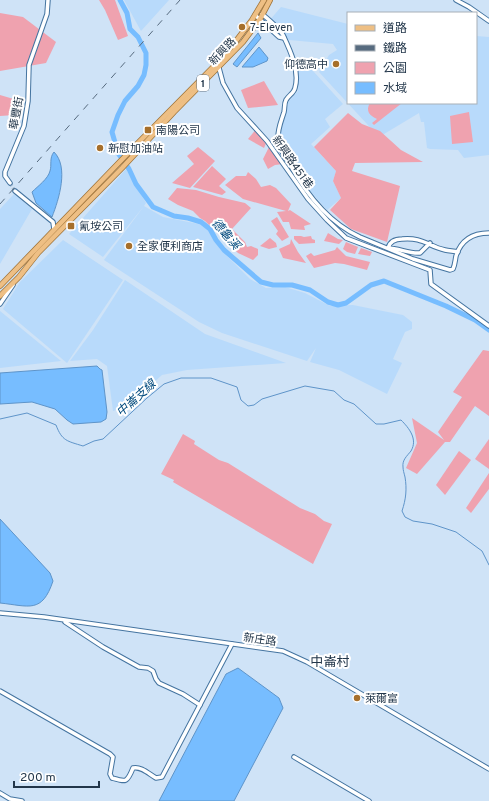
<svg xmlns="http://www.w3.org/2000/svg" width="489" height="801" viewBox="0 0 489 801" font-family="Overpass,'Noto Sans TC',sans-serif">
	<rect width="100%" height="100%" fill="#cfe3f7"/>
	<g fill="#b8dafb">
		<polygon points="124,0 169,0 141,31"/>
		<polygon points="281,7 348,24 348,103 476,103 476,36 489,37 489,155 464,158 458,150 430,149 427,148 424,122 421,122 419,113 379,137 319,72 329,55 337,50 333,44 289,40 269,21"/>
		<polygon points="304,61 343,104 325,119 330,127 311,144 336,171 333,181 341,198 327,210 306,186 281,145 281,129 285,110 289,101 298,91 299,78 296,64"/>
		<polygon points="126,169 146,203 144,206 163,217 199,224 208,230 220,249 250,279 266,288 285,287 305,293 330,306 353,305 403,315 412,322 412,329 405,332 393,359 402,363 387,394 339,370 310,362 316,348 307,361 222,333 199,322 104,260 144,206 103,257 69,234"/>
		<polygon points="14,194 32,209 0,264 0,209"/>
		<polygon points="63,240 123,280 67,363 3,309 20,282"/>
		<polygon points="125,280 205,334 286,363 187,370 162,375 126,407 113,411 107,366 97,359 70,361 93,330"/>
		<polygon points="0,311 61,361 0,368"/>
	</g>
	<g fill="#efa2af">
		<polygon points="99,0 115,0 128,36 118,40 105,10"/>
		<polygon points="0,13 23,17 56,42 46,63 0,71"/>
		<polygon points="264,81 278,105 248,108 241,90"/>
		<polygon points="0,95 17,100 15,115 0,116"/>
		<path d="M370 103H402L374 125 372 123 377 119C370 116 365 111 370 103Z"/>
		<polygon points="469,112 473,142 452,144 450,116"/>
		<polygon points="348,113 362,124 380,131 401,150 423,162 355,163 352,171 400,186 387,242 351,229 330,210 341,198 333,181 336,171 314,147"/>
		<polygon points="257,128 267,141 264,148 248,139"/>
		<polygon points="270,145 283,164 275,165 268,169 263,159"/>
		<polygon points="198,147 215,161 190,188 172,183 194,164 187,156"/>
		<polygon points="212,166 226,179 219,186 226,192 222,195 193,187"/>
		<polygon points="248,172 256,179 261,187 270,185 276,188 291,204 288,211 290,210 311,224 304,226 305,230 291,229 289,222 283,222 277,212 286,211 243,199 225,185 236,176 246,176"/>
		<polygon points="177,188 196,190 219,197 245,203 251,208 232,229 245,242 247,247 251,246 258,249 258,255 253,260 238,253 205,221 200,218 193,211 178,205 168,199"/>
		<polygon points="277,217 289,237 282,241 276,234 278,231 271,221"/>
		<polygon points="328,233 338,239 343,240 339,244 324,241"/>
		<polygon points="294,236 301,236 304,237 311,236 312,239 315,240 315,243 299,244 294,239"/>
		<polygon points="270,238 276,243 277,247 269,249 260,246"/>
		<polygon points="291,239 298,252 306,263 283,258 279,249 290,244"/>
		<polygon points="346,242 358,247 355,254 347,252 343,249"/>
		<polygon points="337,247 346,256 370,262 367,270 344,264 335,263 314,268 306,256 311,253 314,256 335,250"/>
		<polygon points="361,248 372,252 370,256 358,254"/>
		<polygon points="483,350 489,351 489,416 475,406 450,442 445,442 417,474 406,468 417,443 412,418 444,440 438,432 462,397 453,392"/>
		<polygon points="183,434 195,441 194,444 219,460 228,463 300,508 315,514 324,521 332,524 313,564 173,482 174,480 161,474"/>
		<polygon points="489,439 489,469 475,459"/>
		<polygon points="459,451 471,460 445,495 436,485"/>
		<polygon points="489,473 489,489 471,513 466,508"/>
	</g>
	<g fill="#77bdff" stroke="#5e94c9">
		<polygon points="258,33 261,38 237,67 233,64"/>
		<polygon points="259,47 268,58 267,61 253,67 242,67"/>
		<path d="M54 152C69 167 59 199 52 217L36 203 32 192C38 186 48 179 50 171 52 165 49 158 54 152Z"/>
		<polygon points="97,366 100,369 102,370 107,412 106,419 101,422 73,424 67,420 55,409 32,402 0,404 0,373"/>
		<path d="M0 519 50 573 53 581C42 614 29 606 0 603Z"/>
		<polygon points="238,668 279,698 283,708 234,801 159,801 226,674"/>
	</g>
	<g fill="none" stroke-linecap="round" stroke-linejoin="round">
		<path stroke="#5e94c9" stroke-width="1" d="M0 419 27 413 56 425C62 441 67 441 83 446L94 441 103 439 147 398 164 384 181 378H211L237 387 241 400 248 406 254 405 262 399 305 386 334 391 344 400 354 404 376 424H384L401 420C409 428 418 439 411 451 407 456 402 460 403 467 403 470 404 473 405 477 407 489 406 499 402 511L405 517 413 521 432 524 456 532 482 551 489 565"/>
		<polyline stroke="#77bdff" stroke-width="5" points="120,0 127,13 130,29 138,37 146,53 146,65 144,75 138,86 125,101 118,115 112,132 118,153 129,169 136,184 153,207 174,216 188,218 201,222 210,229 216,240 224,250 261,282 273,285 292,285 310,290 328,302 338,305 346,303 371,285 384,281 446,306 475,320 489,330"/>
		<polyline stroke="#acc0d4" stroke-width="3.5" stroke-dasharray="3.5 2" stroke-linecap="butt" points="10,183 15,191"/>
		<defs>
			<g id="minor">
				<polyline points="456,0 469,7 489,21"/>
				<path d="M262 14C268 19 279 28 283 35 290 50 300 71 295 88 294 93 289 95 286 100 284 104 285 108 284 112 281 122 277 130 278 141 279 149 285 156 289 163 305 192 329 223 360 237L413 259 450 270 453 269C455 265 455 261 456 256 461 240 472 233 489 233"/>
				<polyline points="255,15 279,37 284,38"/>
				<polyline points="219,68 223,83 237,108 267,141 308,199 327,220 346,238 430,270 431,284 489,326"/>
				<polyline points="10,183 5,176 5,172 24,126 28,101 29,65 47,14 48,0"/>
				<polyline points="15,191 53,222 54,229"/>
				<path d="M430 243 420 253C409 254 399 248 388 248 390 241 395 239 402 239 422 237 428 246 445 250 449 251 453 251 458 252"/>
				<polyline points="0,304 13,285"/>
				<polyline points="0,613 44,617 283,651 307,662 489,769"/>
				<polyline points="65,622 103,647 139,667 148,668 153,671 156,679 159,683 183,694 200,705"/>
				<path d="M0 691 110 754 113 757 110 774 112 778C126 782 127 783 133 768 141 766 149 774 156 778L162 777 232 644"/>
				<polyline points="294,757 369,801"/>
				<polyline points="0,793 10,799 22,801"/>
			</g>
			<g id="major">
				<polyline points="0,286 135,146 226,54 252,20 264,0"/>
				<polyline points="0,296 19,277 38,253 122,168 174,112 243,42 260,19 270,0"/>
			</g>
		</defs>
		<use href="#minor" stroke="#4474a0" stroke-width="5.5"/>
		<use href="#major" stroke="#9f743a" stroke-width="6"/>
		<use href="#minor" stroke="#fff" stroke-width="3.5"/>
		<use href="#major" stroke="#eebf84" stroke-width="4.5"/>
		<polyline stroke="#576b7f" stroke-width="1" stroke-dasharray="7 7" stroke-linecap="butt" points="0,204 180,0"/>
	</g>
	<g fill="#a66f2b" stroke="#fff" stroke-width="1.5">
		<circle cx="242" cy="27" r="4"/>
		<circle cx="336" cy="64" r="4"/>
		<rect x="144" y="126" width="8" height="8" rx="2"/>
		<circle cx="100" cy="148" r="4"/>
		<rect x="67" y="222" width="8" height="8" rx="2"/>
		<circle cx="129" cy="246" r="4"/>
		<circle cx="357" cy="698" r="4"/>
	</g>
	<g text-anchor="middle" stroke-width="4" stroke-linejoin="round" paint-order="stroke">
		<rect fill="#fff" stroke="#647280" stroke-width="1" x="197" y="75" width="12" height="16" rx="3"/>
		<g font-size="10" font-weight="bold" fill="#22364a">
			<text x="203" y="87">1</text>
		</g>
		<g font-size="11" fill="#22364a" stroke="#fff" text-anchor="start">
			<text x="250" y="31">7-Eleven</text>
			<text x="328" y="68" text-anchor="end">仰德高中</text>
			<text x="156" y="134">南陽公司</text>
			<text x="108" y="152">新慰加油站</text>
			<text x="79" y="230">氰垵公司</text>
			<text x="137" y="250">全家便利商店</text>
			<text x="365" y="702">萊爾富</text>
		</g>
		<g font-size="11" fill="#22364a" stroke="#fff">
			<text transform="translate(222 51) rotate(-46)" y="4">新興路</text>
			<text transform="translate(16 113) rotate(-80)" y="4">華豐街</text>
			<text transform="translate(293 162) rotate(55)" y="4">新興路451巷</text>
			<text transform="translate(260 639) rotate(8)" y="4">新庄路</text>
		</g>
		<g font-size="12" font-style="italic" fill="#034b7e" stroke="#fff">
			<text transform="translate(226 234) rotate(49)" y="4">德龜溪</text>
			<text transform="translate(136 398) rotate(-42)" y="4">中崙支線</text>
		</g>
		<g font-size="13" fill="#22364a" stroke="#fff">
			<text x="330" y="666">中崙村</text>
		</g>
	</g>
	<rect x="347" y="12" width="130" height="92" fill="#ffffff" stroke="#a7afb7"/>
	<rect x="355" y="25" width="20" height="6" fill="#eebf84" stroke="#a7afb7"/>
	<text x="383" y="32" font-size="12" fill="#22364a">道路</text>
	<rect x="355" y="45" width="20" height="6" fill="#576b7f" stroke="#a7afb7"/>
	<text x="383" y="52" font-size="12" fill="#22364a">鐵路</text>
	<rect x="355" y="62" width="20" height="12" fill="#efa2af" stroke="#a7afb7"/>
	<text x="383" y="72" font-size="12" fill="#22364a">公園</text>
	<rect x="355" y="82" width="20" height="12" fill="#77bdff" stroke="#a7afb7"/>
	<text x="383" y="92" font-size="12" fill="#22364a">水域</text>
	<path d="M14 781v6h85v-6" fill="none" stroke="#22364a" stroke-width="2"/>
	<text x="20" y="781" font-size="12" fill="#22364a" stroke="#ffffff" stroke-width="3" paint-order="stroke">200 m</text>
</svg>
